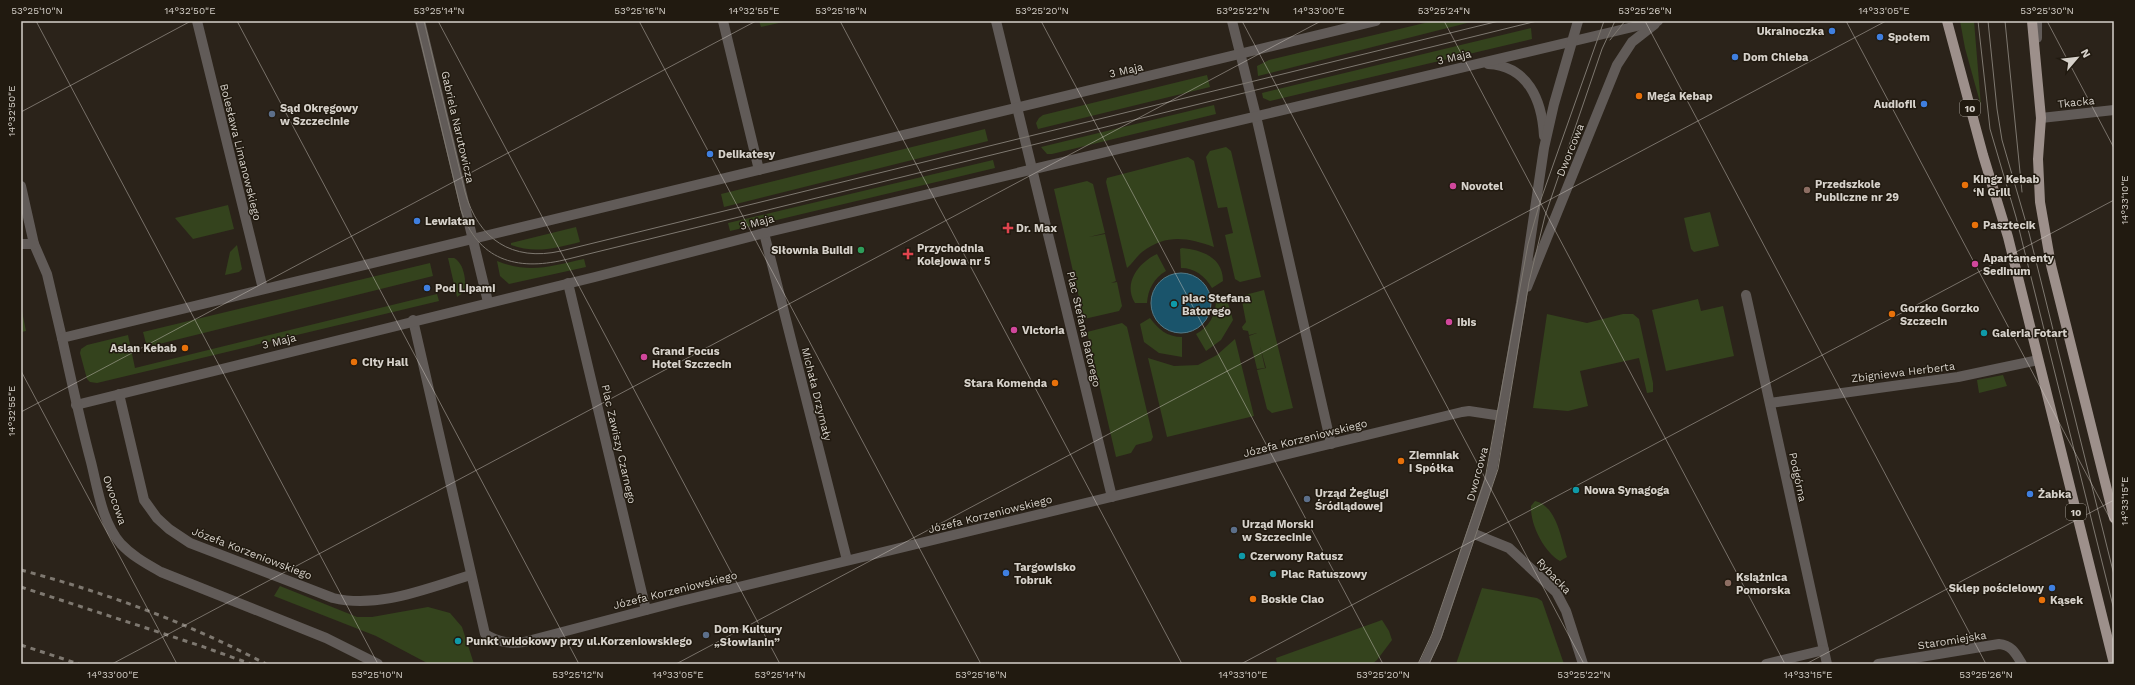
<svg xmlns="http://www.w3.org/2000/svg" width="2135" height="685" viewBox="0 0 2135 685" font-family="'Work Sans',sans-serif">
	<rect width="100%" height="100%" fill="#2b231a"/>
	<g fill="#34431d">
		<polygon points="759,21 788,21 761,27"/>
		<polygon points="1433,21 1475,21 1258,76 1257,66 1269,60"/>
		<polygon points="1960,21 1974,21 1981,106 1965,48"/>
		<polygon points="1531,28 1532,39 1270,101 1263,98 1262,93"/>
		<polygon points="1207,75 1210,87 1038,129 1036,123 1039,118 1043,115"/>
		<polygon points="1214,105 1216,114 1052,154 1047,154 1041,147"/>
		<polygon points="985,129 988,141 724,207 721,194"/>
		<polygon points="1226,147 1231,151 1261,277 1240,282 1235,279 1225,235 1233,233 1227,207 1218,208 1206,157 1210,151"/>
		<path d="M1188 157 1194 161 1214 247C1188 238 1167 233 1142 252 1136 257 1132 264 1127 268L1106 182 1107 178Z"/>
		<polygon points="993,160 995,168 730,231 728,223"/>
		<polygon points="1087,181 1093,184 1105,233 1089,237 1105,234 1116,281 1111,283 1117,282 1122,306 1119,311 1084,319 1054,189"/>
		<polygon points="228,205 234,229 193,239 175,218"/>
		<polygon points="1710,212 1719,246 1694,252 1691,249 1684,218"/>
		<path d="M576 227 580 242C556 248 535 254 511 245V243Z"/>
		<polygon points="237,245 242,269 239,272 225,275 230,252"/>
		<path d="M1182 248C1203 250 1223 258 1223 281L1212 288C1205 276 1195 268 1181 268L1180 249Z"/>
		<path d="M1157 254 1166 271C1154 278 1148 289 1147 303H1135C1123 283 1138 263 1157 254Z"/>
		<path d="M448 258H454C464 263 467 282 464 292L457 297Z"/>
		<path d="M584 259 586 267 509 284 500 276 497 261C530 274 551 266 584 259Z"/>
		<polygon points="430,263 433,276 147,347 143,332"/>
		<polygon points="1264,290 1293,408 1272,413 1267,409 1257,370 1266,368 1260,346 1265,368 1257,369 1249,336 1257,333 1249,335 1248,331 1243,330 1242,327 1246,322 1241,296"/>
		<polygon points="437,294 439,301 97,383 90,382 87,379 80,353 81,349 87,345 128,335 135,368"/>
		<polygon points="1698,299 1701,311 1723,306 1734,356 1666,371 1652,310"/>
		<path d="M1216 302 1228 303 1233 320 1221 340 1206 351 1196 334C1209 327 1215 316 1216 302Z"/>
		<polygon points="21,306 26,331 21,332"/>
		<polygon points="1547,314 1587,323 1623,314 1633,314 1639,319 1653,383 1653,392 1647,393 1639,358 1580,371 1588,406 1568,411 1533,408"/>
		<path d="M1150 318C1158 329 1167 337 1182 337V357L1159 353 1144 342 1140 324Z"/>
		<polygon points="1122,323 1127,327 1153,437 1151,441 1136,445 1131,453 1116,457 1087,332"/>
		<polygon points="1235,339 1254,416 1167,437 1148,358 1174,366 1198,365 1217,355"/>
		<polygon points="2003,375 2007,386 1979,393 1977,380"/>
		<path d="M1535 501C1557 506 1561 539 1567 557L1560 561C1544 552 1530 524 1531 506Z"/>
		<polygon points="280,586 357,617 372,617 428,607 450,613 462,627 474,664 429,664 376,636 274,596"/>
		<polygon points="1482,588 1537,598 1542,601 1564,664 1456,664"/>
		<polygon points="1382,620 1389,631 1392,640 1377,660 1372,664 1277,664 1276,658"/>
	</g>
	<circle fill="#1a546b" stroke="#527a88" cx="1181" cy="303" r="30"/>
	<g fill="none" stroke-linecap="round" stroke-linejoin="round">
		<g stroke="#615b58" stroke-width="10">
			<polyline points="197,21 263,289"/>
			<polyline points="723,21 759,170"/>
			<polyline points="996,21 1112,497"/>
			<polyline points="1232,21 1256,116 1331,444"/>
			<polyline points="2041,118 2114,110"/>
			<polyline points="21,186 34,244 47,274 62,338"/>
			<polyline points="764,233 847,560"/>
			<polyline points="21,244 34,244"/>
			<polyline points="568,283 646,610"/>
			<polyline points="1746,295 1827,664"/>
			<path d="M413 320 485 634C498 642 509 644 524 642L677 602 1462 412 1469 411 1502 416"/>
			<path d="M119 394 144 500 157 518 169 529 190 543 333 598C379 609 427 588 471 575"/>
			<polyline points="1770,403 1958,377 2038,360"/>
			<polyline points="1472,533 1509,548 1556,592 1566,611 1583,664"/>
			<polyline points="1766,664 1824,650"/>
			<path d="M1878 664 1999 644C2012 645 2016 654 2022 664"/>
		</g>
		<g stroke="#615b58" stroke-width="10">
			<polyline points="420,21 488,302"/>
			<polyline points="2037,38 2037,21"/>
			<path d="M1488 64C1528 66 1542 100 1544 136"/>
			<polyline points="1527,287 1617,65 1632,42 1655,24"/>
			<polyline points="76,405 595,277 764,233 1658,21"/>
			<path d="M378 664 326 638 161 572C147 564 132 556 121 544 102 522 98 490 91 462 80 421 71 379 62 338L1376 21"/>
			<polyline points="1424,664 1437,636 1492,471 1521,303 1544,148 1554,104 1578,21"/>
		</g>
		<g stroke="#9d908b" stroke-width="10">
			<polyline points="1947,21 1983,155 2008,237 2114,664"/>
			<polyline points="2032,21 2041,118 2038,159 2040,202 2051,265 2114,518"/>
		</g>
		<g stroke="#7e7870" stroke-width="1">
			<path d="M416 21 461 210C478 260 516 271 564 260L1537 21"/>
			<path d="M424 21 465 192C478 239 512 262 561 251L1499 21"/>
			<polyline points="1978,21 1990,129 2016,217 2114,610"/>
			<polyline points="1988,21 1997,109 2002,140 2029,233 2114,575"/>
			<polyline points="2005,21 2022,192"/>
			<polyline points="1610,40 1625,21"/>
			<polyline points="1418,664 1432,634 1485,479 1528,244 1540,202 1604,21"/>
			<polyline points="1429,664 1441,638 1498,469 1529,282 1545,216 1602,49 1615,21"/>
		</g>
		<g stroke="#7e7870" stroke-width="3" stroke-dasharray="5 5" stroke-linecap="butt">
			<path d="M21 570C107 593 188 623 266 664"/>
			<polyline points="21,587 201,646 251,664"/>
			<polyline points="21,645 79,664"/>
		</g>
	</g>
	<path fill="none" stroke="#d6d1ca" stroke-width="1" stroke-opacity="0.45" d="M36 21 378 664M237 21 579 664M438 21 780 664M639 21 981 664M840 21 1182 664M1041 21 1383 664M1242 21 1584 664M1444 21 1785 664M1645 21 1986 664M1846 21 2114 526M2047 21 2114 148M21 112 191 21M21 371 177 664M21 412 756 21M112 664 1321 21M676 664 1886 21M1241 664 2114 200M1806 664 2114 500"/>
	<g fill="#3f7fe0" stroke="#211a10" stroke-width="1.5">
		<circle cx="1832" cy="31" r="4"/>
		<circle cx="1880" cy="37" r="4"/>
		<circle cx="1735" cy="57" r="4"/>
		<circle cx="1924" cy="104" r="4"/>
		<circle cx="710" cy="154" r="4"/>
		<circle cx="417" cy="221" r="4"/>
		<circle cx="427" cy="288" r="4"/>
		<circle cx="2030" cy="494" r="4"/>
		<circle cx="1006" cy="573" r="4"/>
		<circle cx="2052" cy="588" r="4"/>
	</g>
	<g fill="#e8710a" stroke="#211a10" stroke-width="1.5">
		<circle cx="1639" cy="96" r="4"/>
		<circle cx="1965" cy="185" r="4"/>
		<circle cx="1975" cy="225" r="4"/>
		<circle cx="1892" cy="314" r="4"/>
		<circle cx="185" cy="348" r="4"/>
		<circle cx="354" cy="362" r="4"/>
		<circle cx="1055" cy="383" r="4"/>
		<circle cx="1401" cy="461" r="4"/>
		<circle cx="1253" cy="599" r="4"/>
		<circle cx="2042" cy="600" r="4"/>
	</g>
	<g fill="#5c6f8a" stroke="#211a10" stroke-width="1.5">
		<circle cx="272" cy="114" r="4"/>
		<circle cx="1307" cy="499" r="4"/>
		<circle cx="1234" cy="530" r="4"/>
		<circle cx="706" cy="635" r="4"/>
	</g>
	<g fill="#d1479c" stroke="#211a10" stroke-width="1.5">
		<circle cx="1453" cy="186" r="4"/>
		<circle cx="1975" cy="264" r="4"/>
		<circle cx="1449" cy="322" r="4"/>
		<circle cx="1014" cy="330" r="4"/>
		<circle cx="644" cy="357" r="4"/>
	</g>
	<g fill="#8d6e63" stroke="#211a10" stroke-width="1.5">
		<circle cx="1807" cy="190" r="4"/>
		<circle cx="1728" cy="583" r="4"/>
	</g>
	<g fill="#e0444e" stroke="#211a10" stroke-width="1.5">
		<path d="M1006 222h4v4h4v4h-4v4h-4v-4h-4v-4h4z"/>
		<path d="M906 248h4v4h4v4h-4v4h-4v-4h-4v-4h4z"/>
	</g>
	<circle fill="#2e9e5b" stroke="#211a10" stroke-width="1.5" cx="861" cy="250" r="4"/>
	<g fill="#0f9aa8" stroke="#211a10" stroke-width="1.5">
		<circle cx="1174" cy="304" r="4"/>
		<circle cx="1984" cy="333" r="4"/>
		<circle cx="1576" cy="490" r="4"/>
		<circle cx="1242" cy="556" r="4"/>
		<circle cx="1273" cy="574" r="4"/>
		<circle cx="458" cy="641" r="4"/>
	</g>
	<g text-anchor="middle" stroke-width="3" stroke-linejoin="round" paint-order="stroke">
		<g fill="#211a10" stroke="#a09a92" stroke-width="1">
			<rect x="1960" y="100" width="20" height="16" rx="3"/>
			<rect x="2066" y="504" width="20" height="16" rx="3"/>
		</g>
		<g font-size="10" font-weight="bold" fill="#d6d1ca">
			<text x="1970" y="112">10</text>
			<text x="2076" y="516">10</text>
		</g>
		<g font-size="11" font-weight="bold" fill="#d6d1ca" stroke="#211a10" text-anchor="start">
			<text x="1824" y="35" text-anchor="end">Ukrainoczka</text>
			<text x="1888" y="41">Społem</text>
			<text x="1743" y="61">Dom Chleba</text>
			<text x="1647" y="100">Mega Kebap</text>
			<text x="1916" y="108" text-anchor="end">Audiofil</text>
			<text x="280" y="112">Sąd Okręgowy<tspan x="280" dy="13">w Szczecinie</tspan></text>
			<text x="718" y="158">Delikatesy</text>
			<text x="1973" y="183">Kingz Kebab<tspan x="1973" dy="13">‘N Grill</tspan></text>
			<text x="1815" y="188">Przedszkole<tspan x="1815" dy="13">Publiczne nr 29</tspan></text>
			<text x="1461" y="190">Novotel</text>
			<text x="425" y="225">Lewiatan</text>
			<text x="1983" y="229">Pasztecik</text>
			<text x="1016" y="232">Dr. Max</text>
			<text x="917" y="252">Przychodnia<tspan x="917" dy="13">Kolejowa nr 5</tspan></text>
			<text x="853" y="254" text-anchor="end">Siłownia Buildi</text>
			<text x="1983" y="262">Apartamenty<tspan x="1983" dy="13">Sedinum</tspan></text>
			<text x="435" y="292">Pod Lipami</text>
			<text x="1182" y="302">plac Stefana<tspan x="1182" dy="13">Batorego</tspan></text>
			<text x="1900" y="312">Gorzko Gorzko<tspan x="1900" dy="13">Szczecin</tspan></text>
			<text x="1457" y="326">Ibis</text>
			<text x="1022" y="334">Victoria</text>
			<text x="1992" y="337">Galeria Fotart</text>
			<text x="177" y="352" text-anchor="end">Aslan Kebab</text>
			<text x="652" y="355">Grand Focus<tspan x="652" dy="13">Hotel Szczecin</tspan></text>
			<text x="362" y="366">City Hall</text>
			<text x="1047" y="387" text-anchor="end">Stara Komenda</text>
			<text x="1409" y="459">Ziemniak<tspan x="1409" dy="13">i Spółka</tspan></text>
			<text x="1584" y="494">Nowa Synagoga</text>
			<text x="1315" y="497">Urząd Żeglugi<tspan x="1315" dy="13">Śródlądowej</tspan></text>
			<text x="2038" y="498">Żabka</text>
			<text x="1242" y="528">Urząd Morski<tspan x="1242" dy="13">w Szczecinie</tspan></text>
			<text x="1250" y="560">Czerwony Ratusz</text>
			<text x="1014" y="571">Targowisko<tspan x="1014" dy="13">Tobruk</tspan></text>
			<text x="1281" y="578">Plac Ratuszowy</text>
			<text x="1736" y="581">Książnica<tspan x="1736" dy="13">Pomorska</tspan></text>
			<text x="2044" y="592" text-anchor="end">Sklep pościelowy</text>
			<text x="1261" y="603">Boskie Ciao</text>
			<text x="2050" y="604">Kąsek</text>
			<text x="714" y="633">Dom Kultury<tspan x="714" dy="13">„Słowianin”</tspan></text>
			<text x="466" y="645">Punkt widokowy przy ul.Korzeniowskiego</text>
		</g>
		<g font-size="11" fill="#d6d1ca" stroke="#211a10">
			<text transform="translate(1454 57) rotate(-13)" y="4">3 Maja</text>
			<text transform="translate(1126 70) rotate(-13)" y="4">3 Maja</text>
			<text transform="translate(2076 102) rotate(-6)" y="4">Tkacka</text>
			<text transform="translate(458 127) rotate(77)" y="4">Gabriela Narutowicza</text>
			<text transform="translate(1570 150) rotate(-68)" y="4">Dworcowa</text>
			<text transform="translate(241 152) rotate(76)" y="4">Bolesława Limanowskiego</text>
			<text transform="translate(757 222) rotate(-14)" y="4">3 Maja</text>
			<text transform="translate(1084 329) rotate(77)" y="4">Plac Stefana Batorego</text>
			<text transform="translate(279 341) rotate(-14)" y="4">3 Maja</text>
			<text transform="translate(1903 372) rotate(-7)" y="4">Zbigniewa Herberta</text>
			<text transform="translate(817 394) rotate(76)" y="4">Michała Drzymały</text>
			<text transform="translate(1305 438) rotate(-14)" y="4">Józefa Korzeniowskiego</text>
			<text transform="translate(619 444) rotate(77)" y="4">Plac Zawiszy Czarnego</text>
			<text transform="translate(1477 474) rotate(-75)" y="4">Dworcowa</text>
			<text transform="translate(1798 477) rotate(78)" y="4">Podgórna</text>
			<text transform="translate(115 500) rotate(71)" y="4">Owocowa</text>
			<text transform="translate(990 514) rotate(-14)" y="4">Józefa Korzeniowskiego</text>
			<text transform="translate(252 553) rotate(21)" y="4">Józefa Korzeniowskiego</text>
			<text transform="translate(1554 576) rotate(47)" y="4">Rybacka</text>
			<text transform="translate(675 590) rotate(-14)" y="4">Józefa Korzeniowskiego</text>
			<text transform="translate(1952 640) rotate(-9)" y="4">Staromiejska</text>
		</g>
	</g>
	<rect width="2135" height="685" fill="none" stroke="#211a10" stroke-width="44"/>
	<g transform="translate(2077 58) rotate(62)" stroke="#211a10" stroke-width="3" paint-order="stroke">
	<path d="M0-3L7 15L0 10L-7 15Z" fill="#d6d1ca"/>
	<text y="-6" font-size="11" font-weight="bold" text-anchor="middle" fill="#d6d1ca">N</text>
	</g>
	<rect x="22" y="22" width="2091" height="641" fill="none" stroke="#d6d1ca" stroke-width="1.5"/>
	<g font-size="10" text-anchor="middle" fill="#d6d1ca">
		<text x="37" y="14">53°25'10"N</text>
		<text x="190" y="14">14°32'50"E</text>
		<text x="439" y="14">53°25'14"N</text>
		<text x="640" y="14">53°25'16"N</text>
		<text x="754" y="14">14°32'55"E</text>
		<text x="841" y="14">53°25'18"N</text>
		<text x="1042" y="14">53°25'20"N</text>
		<text x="1243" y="14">53°25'22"N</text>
		<text x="1319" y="14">14°33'00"E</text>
		<text x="1444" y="14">53°25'24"N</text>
		<text x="1645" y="14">53°25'26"N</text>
		<text x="1884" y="14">14°33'05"E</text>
		<text x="2047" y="14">53°25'30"N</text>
		<text transform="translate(11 111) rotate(-90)" y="4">14°32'50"E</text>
		<text transform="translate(2124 200) rotate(-90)" y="4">14°33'10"E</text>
		<text transform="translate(11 411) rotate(-90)" y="4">14°32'55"E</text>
		<text transform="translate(2124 501) rotate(-90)" y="4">14°33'15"E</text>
		<text x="113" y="678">14°33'00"E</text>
		<text x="377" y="678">53°25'10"N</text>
		<text x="578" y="678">53°25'12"N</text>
		<text x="678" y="678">14°33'05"E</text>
		<text x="780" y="678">53°25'14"N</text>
		<text x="981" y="678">53°25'16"N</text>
		<text x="1243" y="678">14°33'10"E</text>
		<text x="1383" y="678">53°25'20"N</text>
		<text x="1584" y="678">53°25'22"N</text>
		<text x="1808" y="678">14°33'15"E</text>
		<text x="1986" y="678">53°25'26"N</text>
	</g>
</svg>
